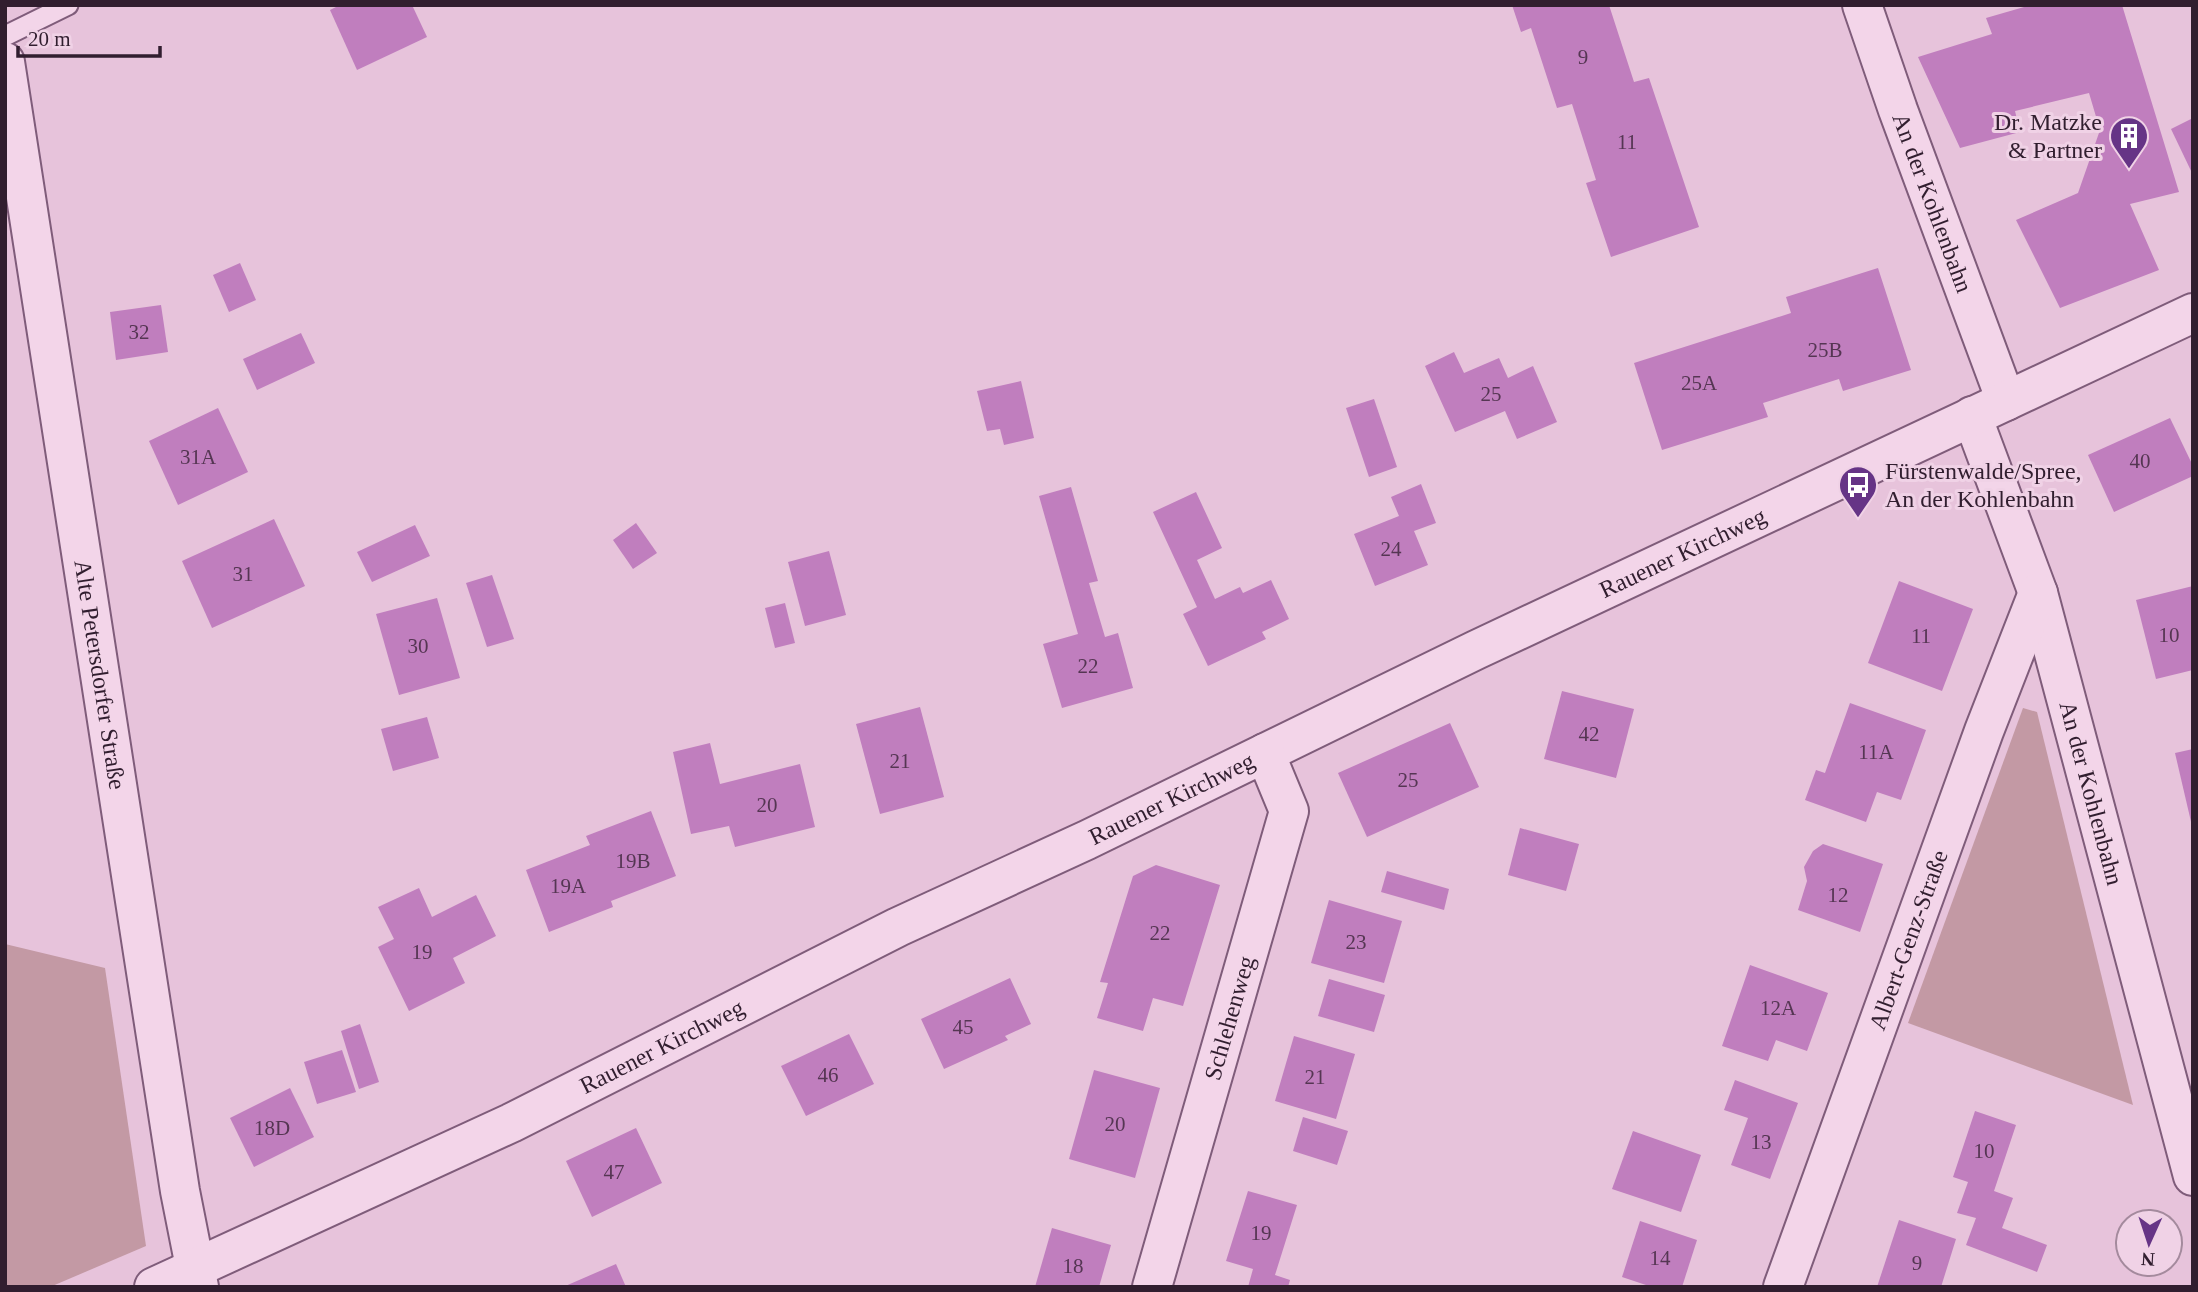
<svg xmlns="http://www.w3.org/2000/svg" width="2198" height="1292" viewBox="0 0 2198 1292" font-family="Georgia,serif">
	<rect width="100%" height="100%" fill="#e7c3db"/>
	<g fill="#c399a4">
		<polygon points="2023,708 2037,712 2133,1105 1908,1023"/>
		<polygon points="5,944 105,968 146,1246 50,1287 5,1287"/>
	</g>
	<g fill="#c07ebe">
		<polygon points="340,5 412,5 427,37 357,70 330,10"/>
		<polygon points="1512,5 1609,5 1634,82 1649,78 1699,227 1611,257 1586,183 1596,180 1572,104 1557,108 1531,28 1521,32"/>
		<polygon points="2031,5 2122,5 2179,192 2130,204 2159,270 2060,308 2016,220 2078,193 2100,130 2089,93 2015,111 2020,132 1960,148 1918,57 1992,34 1986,18"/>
		<polygon points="2193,118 2193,175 2171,129"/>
		<polygon points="240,263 256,300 229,312 213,275"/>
		<polygon points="1878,268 1911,370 1843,391 1839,379 1763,403 1768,417 1662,450 1634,363 1791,313 1786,297"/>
		<polygon points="161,305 168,352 116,360 110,312"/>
		<polygon points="301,333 315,363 257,390 243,359"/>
		<polygon points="1454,352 1464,373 1499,358 1508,378 1533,366 1557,422 1517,439 1505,411 1455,432 1425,366"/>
		<polygon points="1021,381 1034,438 1004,445 1000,429 987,431 977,391"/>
		<polygon points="1374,399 1397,467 1369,477 1346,408"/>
		<polygon points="218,408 248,472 178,505 149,441"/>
		<polygon points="2170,418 2193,466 2193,476 2114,512 2088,455"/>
		<polygon points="1421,484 1436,523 1414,531 1428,565 1375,586 1354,534 1399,516 1391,497"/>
		<polygon points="1071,487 1098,581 1089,583 1105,637 1118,633 1133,688 1062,708 1043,644 1078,634 1039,496"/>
		<polygon points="1196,492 1222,548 1197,560 1215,599 1240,587 1243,593 1271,580 1289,619 1262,632 1266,639 1208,666 1183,614 1197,607 1153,512"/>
		<polygon points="274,519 305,586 212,628 182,561"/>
		<polygon points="636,523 657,553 633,569 613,540"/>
		<polygon points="415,525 430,556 372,582 357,552"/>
		<polygon points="829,551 846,615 805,626 788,562"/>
		<polygon points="492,575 514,639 487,647 466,583"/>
		<polygon points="1899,581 1973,609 1942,691 1868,663"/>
		<polygon points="2193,586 2193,670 2156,679 2136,600"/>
		<polygon points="437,598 460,678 399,695 376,614"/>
		<polygon points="785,603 795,643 775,648 765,608"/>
		<polygon points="1562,691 1634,709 1616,778 1544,759"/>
		<polygon points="1850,703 1926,730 1901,800 1877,792 1866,822 1805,800 1816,770 1825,773"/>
		<polygon points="920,707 944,797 880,814 856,724"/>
		<polygon points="427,717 439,758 393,771 381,729"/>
		<polygon points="1450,723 1479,787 1367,837 1338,773"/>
		<polygon points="710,743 720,784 800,764 815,827 735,847 729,826 691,834 673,752"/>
		<polygon points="2193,749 2193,826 2192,826 2175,753"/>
		<polygon points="651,811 676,876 611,901 613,907 549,932 526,870 590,845 586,836"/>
		<polygon points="1520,828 1579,844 1566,891 1508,875"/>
		<polygon points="1823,844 1883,864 1860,932 1798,910 1807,881 1804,867 1813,851"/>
		<polygon points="1156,865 1220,885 1183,1006 1153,998 1143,1031 1097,1018 1108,983 1100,982 1133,876"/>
		<polygon points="1387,871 1449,889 1444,910 1381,892"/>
		<polygon points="419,888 432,917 476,895 496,936 453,958 465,983 409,1011 378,947 394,939 378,907"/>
		<polygon points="1329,900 1402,921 1384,983 1311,963"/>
		<polygon points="1750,965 1828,993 1807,1051 1776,1040 1768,1061 1722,1046"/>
		<polygon points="1010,978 1031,1024 1005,1036 1008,1040 944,1069 921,1019"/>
		<polygon points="1329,979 1385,995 1374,1032 1318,1016"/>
		<polygon points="360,1024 379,1082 359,1089 341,1031"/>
		<polygon points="849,1034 874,1084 806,1116 781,1066"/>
		<polygon points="1294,1036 1355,1054 1336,1119 1275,1101"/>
		<polygon points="342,1050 356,1092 317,1104 304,1062"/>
		<polygon points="1094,1070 1160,1088 1135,1178 1069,1159"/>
		<polygon points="1735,1080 1798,1103 1770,1179 1731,1165 1748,1118 1724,1110"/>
		<polygon points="290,1088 314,1137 254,1167 230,1118"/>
		<polygon points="1975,1111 2016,1125 1994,1191 2013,1198 2002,1228 2047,1245 2037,1272 1966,1245 1976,1218 1957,1213 1968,1182 1953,1177"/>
		<polygon points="1303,1117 1348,1131 1337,1165 1293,1151"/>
		<polygon points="636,1128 662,1183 592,1217 566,1161"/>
		<polygon points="1633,1131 1701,1155 1681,1212 1612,1189"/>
		<polygon points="1248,1191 1297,1205 1275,1275 1290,1280 1288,1287 1248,1287 1253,1269 1226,1261"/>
		<polygon points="1899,1220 1956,1239 1941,1287 1877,1287"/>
		<polygon points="1640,1221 1697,1240 1682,1287 1652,1287 1622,1277"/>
		<polygon points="1052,1228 1111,1245 1099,1287 1035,1287"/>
		<polygon points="616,1264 626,1287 563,1287"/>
	</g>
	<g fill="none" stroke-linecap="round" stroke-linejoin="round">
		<defs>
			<polyline id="service" points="5,36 68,5"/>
			<g id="minor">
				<path id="s1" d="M1862 5 1898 110 2006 401"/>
				<path id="s2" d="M5 62 180 1191 199 1287"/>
				<path id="s3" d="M1972 416 2038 593 2193 1176"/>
				<path id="s4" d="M154 1287 511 1123 898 927 1087 840 1476 650 2193 313"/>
				<path id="s5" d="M1152 1287 1289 811 1265 753"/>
				<path id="s6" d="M1783 1287 1984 731 2038 593"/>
			</g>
		</defs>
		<use href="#service" stroke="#7f5c7a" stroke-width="23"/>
		<use href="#minor" stroke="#7f5c7a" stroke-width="42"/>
		<use href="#service" stroke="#f3d5e9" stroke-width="19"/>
		<use href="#minor" stroke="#f3d5e9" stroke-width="38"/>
	</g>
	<defs>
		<symbol id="building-pin" viewBox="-11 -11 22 30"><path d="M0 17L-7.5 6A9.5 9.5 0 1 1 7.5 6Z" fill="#663486" stroke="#f0d2e6"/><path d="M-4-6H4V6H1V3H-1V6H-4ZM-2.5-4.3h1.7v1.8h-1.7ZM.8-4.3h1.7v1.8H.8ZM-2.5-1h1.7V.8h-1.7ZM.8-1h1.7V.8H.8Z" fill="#fff"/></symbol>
		<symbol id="bus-pin" viewBox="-11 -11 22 30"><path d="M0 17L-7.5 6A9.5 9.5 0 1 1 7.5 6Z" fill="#663486" stroke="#f0d2e6"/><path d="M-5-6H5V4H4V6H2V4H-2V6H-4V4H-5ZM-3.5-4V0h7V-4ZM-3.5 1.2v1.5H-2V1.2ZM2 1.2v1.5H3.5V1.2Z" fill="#fff"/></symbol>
	</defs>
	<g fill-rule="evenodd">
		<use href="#building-pin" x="2107" y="114" width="44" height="60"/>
		<use href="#bus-pin" x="1836" y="463" width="44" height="60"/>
	</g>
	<g text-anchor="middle" stroke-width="6" stroke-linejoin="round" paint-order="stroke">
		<g font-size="21" fill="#553653">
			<text x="1583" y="64">9</text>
			<text x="1627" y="149">11</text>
			<text x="139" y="339">32</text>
			<text x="1825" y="357">25B</text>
			<text x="1699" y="390">25A</text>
			<text x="1491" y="401">25</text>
			<text x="198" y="464">31A</text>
			<text x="2140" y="468">40</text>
			<text x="1391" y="556">24</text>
			<text x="243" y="581">31</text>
			<text x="2169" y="642">10</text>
			<text x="1921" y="643">11</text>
			<text x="418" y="653">30</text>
			<text x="1088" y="673">22</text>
			<text x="1589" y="741">42</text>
			<text x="1876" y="759">11A</text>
			<text x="900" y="768">21</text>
			<text x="1408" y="787">25</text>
			<text x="767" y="812">20</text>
			<text x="633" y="868">19B</text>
			<text x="568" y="893">19A</text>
			<text x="1838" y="902">12</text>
			<text x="1160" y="940">22</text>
			<text x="1356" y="949">23</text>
			<text x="422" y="959">19</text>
			<text x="1778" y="1015">12A</text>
			<text x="963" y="1034">45</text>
			<text x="828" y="1082">46</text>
			<text x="1315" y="1084">21</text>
			<text x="1115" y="1131">20</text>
			<text x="272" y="1135">18D</text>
			<text x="1761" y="1149">13</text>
			<text x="1984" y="1158">10</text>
			<text x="614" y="1179">47</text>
			<text x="1261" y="1240">19</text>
			<text x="1660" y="1265">14</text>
			<text x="1917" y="1270">9</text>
			<text x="1073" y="1273">18</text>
		</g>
		<g font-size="24" fill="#311e2f" stroke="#f0d2e6" text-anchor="end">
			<text x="2102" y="130">Dr. Matzke<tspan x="2102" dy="28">&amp; Partner</tspan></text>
			<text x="1885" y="479" text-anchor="start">Fürstenwalde/Spree,<tspan x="1885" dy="28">An der Kohlenbahn</tspan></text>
		</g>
		<g font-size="24" fill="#311e2f" stroke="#f0d2e6">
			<text dy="8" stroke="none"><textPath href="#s1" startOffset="210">An der Kohlenbahn</textPath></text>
			<text dy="8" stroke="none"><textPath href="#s4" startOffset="1696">Rauener Kirchweg</textPath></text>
			<text dy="8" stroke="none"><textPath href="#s2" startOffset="620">Alte Petersdorfer Straße</textPath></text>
			<text dy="8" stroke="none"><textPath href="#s3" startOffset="396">An der Kohlenbahn</textPath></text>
			<text dy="8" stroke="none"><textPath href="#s4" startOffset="1129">Rauener Kirchweg</textPath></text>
			<text dy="8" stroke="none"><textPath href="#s6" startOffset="369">Albert-Genz-Straße</textPath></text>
			<text dy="8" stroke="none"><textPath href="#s5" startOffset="280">Schlehenweg</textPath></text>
			<text dy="8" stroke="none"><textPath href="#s4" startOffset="562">Rauener Kirchweg</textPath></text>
		</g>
	</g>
	<rect width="2198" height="1292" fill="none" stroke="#311e2f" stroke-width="14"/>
	<g transform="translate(2149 1243) rotate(183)"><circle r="33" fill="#f0d2e6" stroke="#a48a9d" stroke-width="2"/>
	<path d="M0-5L12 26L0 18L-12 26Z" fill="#663486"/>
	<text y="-10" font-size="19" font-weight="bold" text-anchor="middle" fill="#311e2f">N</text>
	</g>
	<path d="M18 46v10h142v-10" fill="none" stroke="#311e2f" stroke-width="3.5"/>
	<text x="28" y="46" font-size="21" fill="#311e2f" stroke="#f0d2e6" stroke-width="5" paint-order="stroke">20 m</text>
</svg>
